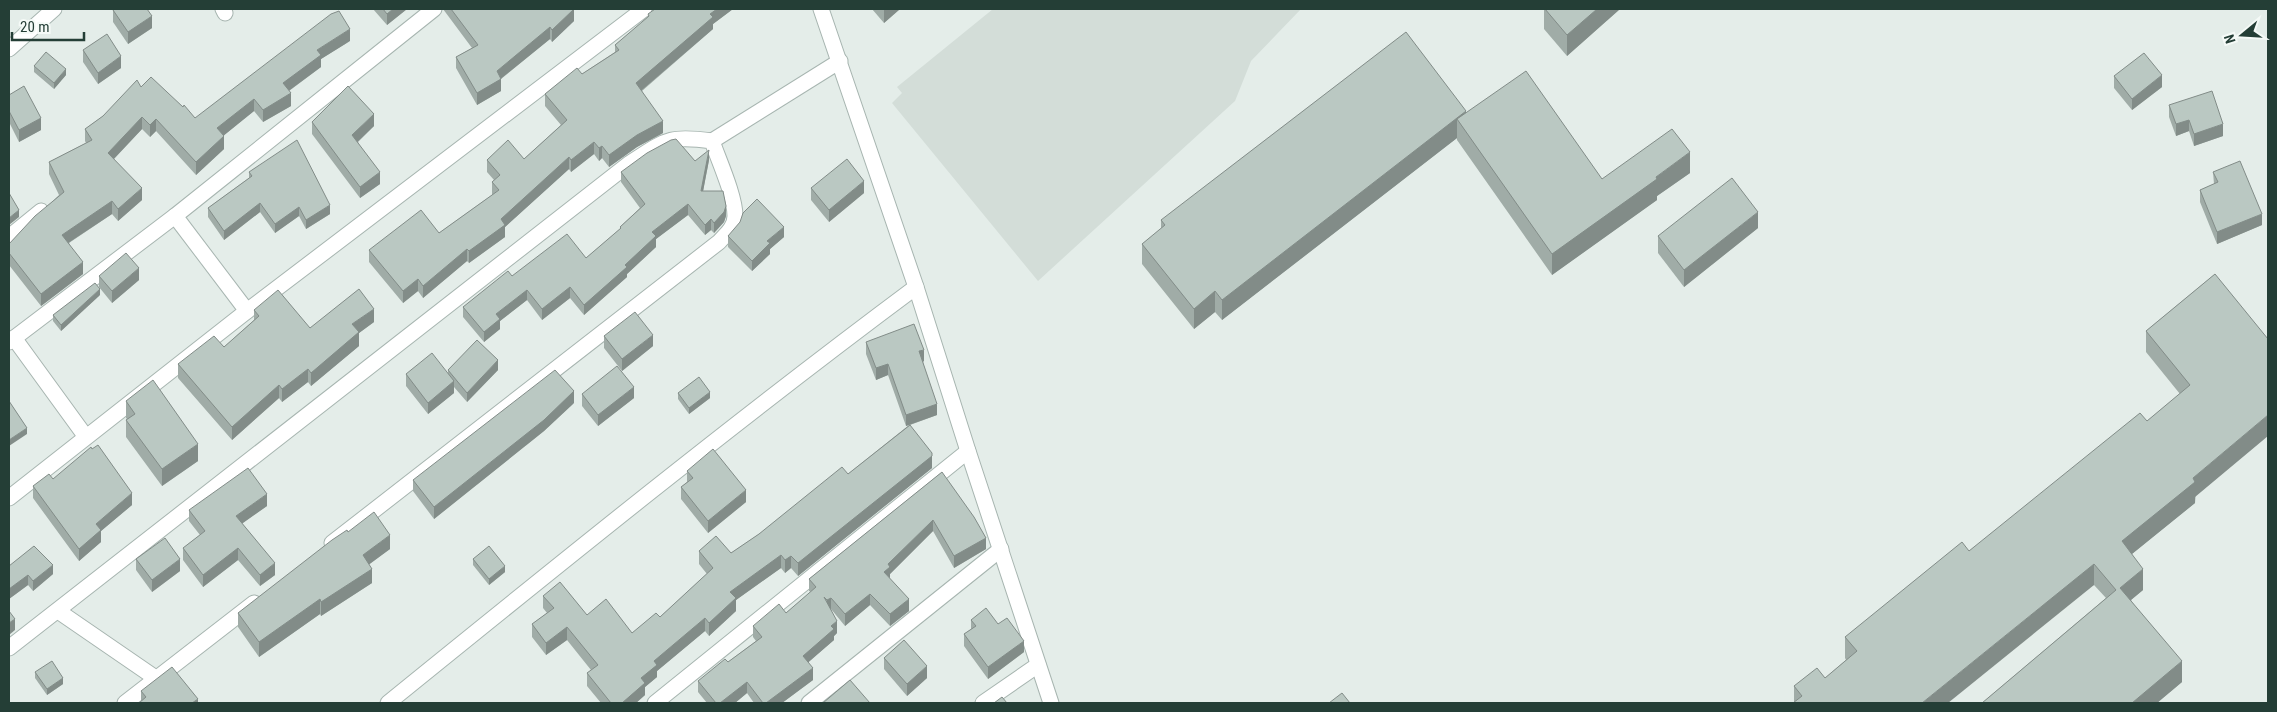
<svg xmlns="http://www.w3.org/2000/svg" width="2277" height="712" viewBox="0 0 2277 712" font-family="'Roboto Condensed',sans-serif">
	<rect width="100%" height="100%" fill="#e4ede9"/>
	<polygon fill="#d3ddd8" points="993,9 1301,9 1251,61 1235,101 1038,281 892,103 902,93 897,87"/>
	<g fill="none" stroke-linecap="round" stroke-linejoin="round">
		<defs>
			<g id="street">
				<polyline points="223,9 225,13"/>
				<polyline points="821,9 916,287 968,451 1051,703"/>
				<polyline points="9,49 54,9"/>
				<polyline points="712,141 840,61"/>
				<polyline points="175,216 247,311"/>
				<polyline points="9,237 41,211"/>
				<polyline points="14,338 86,437"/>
				<polyline points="9,342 175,216 434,9"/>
				<polyline points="9,498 247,311 644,9"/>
				<polyline points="58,611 157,679"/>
				<path d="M9 648 630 163C666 140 668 135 712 141 719 161 735 196 735 216 735 227 726 234 719 242L332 543"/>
				<polyline points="125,703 254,603"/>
				<path d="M388 703C562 562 736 421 916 287"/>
				<polyline points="655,703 968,451"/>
				<polyline points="809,703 1001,549"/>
				<polyline points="983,703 1038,665"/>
			</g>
		</defs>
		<use href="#street" stroke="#a7b5b0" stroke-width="17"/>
		<use href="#street" stroke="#fff" stroke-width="15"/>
	</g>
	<g fill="#a0aca7">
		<polygon points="373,9 407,9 387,25"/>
		<polygon points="443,9 574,9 574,21 552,42 550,39 501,79 501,91 477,105 456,68 456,57 472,48"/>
		<polygon points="655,9 733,9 713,24 713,29 642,91 663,133 637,147 609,167 602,158 599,161 594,154 571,172 569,169 505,227 505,237 469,263 467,261 423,298 418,291 403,303 369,262 369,250 439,233 492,195 492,182 494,180 487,172 487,160 524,159 561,125 545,106 545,94 582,74 615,52 615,45 648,17 648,14"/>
		<polygon points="872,9 900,9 884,23"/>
		<polygon points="1544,9 1620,9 1567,56 1544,29"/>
		<polygon points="113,10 152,28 128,44 113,22"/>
		<polygon points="350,41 321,59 321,67 289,91 291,106 263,122 254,111 224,135 224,149 196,175 156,131 150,137 142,129 114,159 142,200 118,221 112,214 69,243 83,274 41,306 9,265 9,244 59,195 49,174 49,162 86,143 85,141 85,129 103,116 141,87 195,118"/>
		<polygon points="83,50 121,68 98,84 83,62"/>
		<polygon points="34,66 66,75 54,89 34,72"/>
		<polygon points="2114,76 2162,87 2132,110 2114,88"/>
		<polygon points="9,95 41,130 19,142 9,122"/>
		<polygon points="2169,105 2223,136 2194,146 2189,131 2176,136 2169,117"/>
		<polygon points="1466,113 1602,179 1690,173 1657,196 1657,200 1552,275 1457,140 1457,138 1222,320 1215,312 1194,329 1142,264 1142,244 1161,229 1161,220"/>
		<polygon points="312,122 374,126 358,142 380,184 360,198 312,134"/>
		<polygon points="709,160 703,191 726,216 724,222 714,233 711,230 705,235 688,215 656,239 656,247 627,274 627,277 584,315 570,298 542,320 527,300 500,321 500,329 484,342 463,317 463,307 512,276 586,258 620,229 620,227 640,208 621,182 621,172"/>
		<polygon points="249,172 330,214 306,229 299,216 275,233 260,212 224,240 208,217 208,208 249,178"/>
		<polygon points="2213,172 2262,225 2217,244 2200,202 2200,190 2214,184"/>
		<polygon points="811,188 864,193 829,222 811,200"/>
		<polygon points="1758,228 1684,287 1658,253 1658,236"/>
		<polygon points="728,236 784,237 770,249 770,254 752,271 728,247"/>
		<polygon points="2215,274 2195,503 2132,554 2143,590 2131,600 2182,682 2157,703 1982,703 2106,598 2094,585 1794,702 1794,686 1825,678 1846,660 1845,658 1845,637 1969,551 2147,421 2180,394 2146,352 2146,331"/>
		<polygon points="99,276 139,280 112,303 99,287"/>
		<polygon points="100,295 61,331 53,321 53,315"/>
		<polygon points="254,310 310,328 374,322 359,333 359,346 311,386 308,382 282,402 279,398 232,440 178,378 178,364 224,347 254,320"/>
		<polygon points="604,336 653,346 622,371 604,348"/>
		<polygon points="866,342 924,361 923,362 937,415 910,425 932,468 798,576 791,568 785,573 781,568 736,600 736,611 709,636 705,631 657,671 657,677 645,687 645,695 636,703 601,703 587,686 587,673 591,670 567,640 546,655 532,637 532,624 547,613 543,608 543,596 587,615 632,633 660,617 707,574 699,564 699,551 731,553 848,474 909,425 906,426 888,375 876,380 866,354"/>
		<polygon points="448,370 498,370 467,402 454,387 454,393 428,414 406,386 406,374 448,373"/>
		<polygon points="678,393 710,398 689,414 678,399"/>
		<polygon points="582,394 634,398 598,426 582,406"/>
		<polygon points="126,401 198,461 162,486 126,437 126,420 127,419 126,418"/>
		<polygon points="574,403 544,431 434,519 413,491 413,480"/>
		<polygon points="687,471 746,502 708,533 681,499 681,487 687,482"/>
		<polygon points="942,472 986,549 954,568 933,531 890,574 890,579 909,611 890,626 870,605 845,626 831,609 837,633 834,636 834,640 808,662 813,680 782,703 754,703 747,693 735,703 707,703 698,692 698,681 728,662 756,641 753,637 753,626 786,613 811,592 809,591 809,579"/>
		<polygon points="53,479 132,505 101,531 101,542 79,561 33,498 33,486"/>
		<polygon points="267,506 242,523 275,575 260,586 238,560 203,587 183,560 183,548 200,535 189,521 189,510"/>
		<polygon points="348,532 390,549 369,564 372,583 321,616 320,614 259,657 238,627 238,613"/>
		<polygon points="136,559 180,571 152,592 136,570"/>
		<polygon points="473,559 505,572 489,585 473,565"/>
		<polygon points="9,566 53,574 33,591 28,585 9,599"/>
		<polygon points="971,620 998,624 1024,652 988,679 964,646 964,634 971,629"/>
		<polygon points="884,658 927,678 907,696 884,669"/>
		<polygon points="35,672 63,684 47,695 35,678"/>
		<polygon points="141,691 198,703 141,701"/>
	</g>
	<g fill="#828c88">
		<polygon points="393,9 407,9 387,25 387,14"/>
		<polygon points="574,9 574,21 552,42 552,30"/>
		<polygon points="717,9 733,9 713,24 713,29 636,95 636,83 710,14"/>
		<polygon points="884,9 900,9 884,23"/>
		<polygon points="1597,9 1620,9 1567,56 1567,35"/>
		<polygon points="152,16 152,28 128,44 128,32"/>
		<polygon points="550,27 550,39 498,81 501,79 501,91 477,105 477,93 497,71"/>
		<polygon points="350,29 350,41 321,59 321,67 283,95 283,83 317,50"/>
		<polygon points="121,56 121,68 98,84 98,73"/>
		<polygon points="66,69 66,75 54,89 54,83"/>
		<polygon points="2162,75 2162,87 2132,110 2132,99"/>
		<polygon points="291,93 291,106 263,122 263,110"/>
		<polygon points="254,99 254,111 217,141 217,128"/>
		<polygon points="1466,111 1466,131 1457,119 1457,138 1222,320 1222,300"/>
		<polygon points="374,114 374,126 352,147 352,135"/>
		<polygon points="142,117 142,129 108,165 108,153"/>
		<polygon points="41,118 41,130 19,142 19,130"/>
		<polygon points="156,119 156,131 150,137 150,125"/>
		<polygon points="2189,120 2189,131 2176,136 2176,124"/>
		<polygon points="663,121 663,133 637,147 609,167 609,155 637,135"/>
		<polygon points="2223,124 2223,136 2194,146 2194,134"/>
		<polygon points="224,136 224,149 196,175 196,162"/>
		<polygon points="594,142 594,154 571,172 571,160"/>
		<polygon points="602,146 602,158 599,161 599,148"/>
		<polygon points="709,150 709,160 701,202 701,191"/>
		<polygon points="1690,152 1690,173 1657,196 1657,200 1552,275 1552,254"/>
		<polygon points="569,157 569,169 505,227 505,237 469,263 469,251 501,219"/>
		<polygon points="380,172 380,184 360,198 360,187"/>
		<polygon points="864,181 864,193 829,222 829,210"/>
		<polygon points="142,188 142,200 118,221 118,209"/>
		<polygon points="112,201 112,214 62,247 62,235"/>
		<polygon points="260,203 260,212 224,240 224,231"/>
		<polygon points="688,204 688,215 656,239 656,247 627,274 627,277 584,315 584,305 625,265 652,232"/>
		<polygon points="330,205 330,214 306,229 306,220"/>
		<polygon points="726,206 726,216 724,222 714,233 714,223"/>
		<polygon points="299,207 299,216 275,233 275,224"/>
		<polygon points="19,210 19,217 9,225 9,218"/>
		<polygon points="1758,212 1758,228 1684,287 1684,270"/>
		<polygon points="2262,214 2262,225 2217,244 2217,232"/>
		<polygon points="711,219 711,230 705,235 705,225"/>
		<polygon points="784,227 784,237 770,249 770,254 752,271 752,261 767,241"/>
		<polygon points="467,249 467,261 423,298 423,286"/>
		<polygon points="83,262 83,274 41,306 41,294"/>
		<polygon points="139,268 139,280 112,303 112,291"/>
		<polygon points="418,279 418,291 403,303 403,291"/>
		<polygon points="570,287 570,298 542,320 542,309"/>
		<polygon points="100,289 100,295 61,331 61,325"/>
		<polygon points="527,290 527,300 500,321 500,329 484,342 484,332 496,314"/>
		<polygon points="1215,291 1215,312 1194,329 1194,309"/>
		<polygon points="374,309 374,322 359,333 359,346 311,386 311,373 352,324"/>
		<polygon points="653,335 653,346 622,371 622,359"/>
		<polygon points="924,350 924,361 919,363 919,351"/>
		<polygon points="498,360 498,370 467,402 467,393"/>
		<polygon points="888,364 888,375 876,380 876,368"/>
		<polygon points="308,369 308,382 282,402 282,389"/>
		<polygon points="454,381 454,393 428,414 428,403"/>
		<polygon points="279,385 279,398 232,440 232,427"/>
		<polygon points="634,387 634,398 598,426 598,415"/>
		<polygon points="574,391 574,403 544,431 434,519 434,507"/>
		<polygon points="710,392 710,398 689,414 689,408"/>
		<polygon points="937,404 937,415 906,426 906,415"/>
		<polygon points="2268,415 2268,436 2195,497 2195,503 2122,562 2122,541 2193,478"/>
		<polygon points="27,428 27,434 9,446 9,440"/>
		<polygon points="198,444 198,461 162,486 162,469"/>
		<polygon points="932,453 932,468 798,576 798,563"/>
		<polygon points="746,490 746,502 708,533 708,521"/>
		<polygon points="132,493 132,505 101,531 101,542 79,561 79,549 96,524"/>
		<polygon points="267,494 267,506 236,528 236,516"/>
		<polygon points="933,520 933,531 890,574 890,578 884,572 888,564"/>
		<polygon points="390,535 390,549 363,569 363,555"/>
		<polygon points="986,538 986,549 954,568 954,556"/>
		<polygon points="238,548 238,560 203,587 203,575"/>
		<polygon points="781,555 781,568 736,600 736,611 709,636 709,623 730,592"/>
		<polygon points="791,556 791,568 785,573 785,560"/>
		<polygon points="180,559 180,571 152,592 152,580"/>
		<polygon points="275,563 275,575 260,586 260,575"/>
		<polygon points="2094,564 2094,585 1948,703 1922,703"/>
		<polygon points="53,565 53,574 33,591 33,581"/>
		<polygon points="505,566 505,572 489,585 489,579"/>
		<polygon points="372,569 372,583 321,616 321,602"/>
		<polygon points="2143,569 2143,590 2120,609 2120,588"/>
		<polygon points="28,575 28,585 9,599 9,589"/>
		<polygon points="870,594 870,605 845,626 845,614"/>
		<polygon points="831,598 831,609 827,612 827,600"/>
		<polygon points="320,599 320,614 259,657 259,642"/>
		<polygon points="909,599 909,611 890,626 890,614"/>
		<polygon points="705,618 705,631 657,671 657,677 645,687 645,695 636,703 622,703 654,661"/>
		<polygon points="15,619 15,630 9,635 9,623"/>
		<polygon points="837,621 837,633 834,636 834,640 803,667 803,656 831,626"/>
		<polygon points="567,627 567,640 546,655 546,643"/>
		<polygon points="1024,641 1024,652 988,679 988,667"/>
		<polygon points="2182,661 2182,682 2157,703 2132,703"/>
		<polygon points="927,666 927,678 907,696 907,684"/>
		<polygon points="813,668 813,680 782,703 766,703"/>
		<polygon points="63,678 63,684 47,695 47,689"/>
		<polygon points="747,682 747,693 735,703 720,703"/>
		<polygon points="198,699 198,703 192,703"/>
	</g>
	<g fill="#bac8c2" stroke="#828c88">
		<polygon points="115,9 147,9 152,16 128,32 113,10"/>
		<polygon points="383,9 393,9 387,14"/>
		<polygon points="451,9 574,9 552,30 550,27 497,71 501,79 477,93 456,57 478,45"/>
		<polygon points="655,9 717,9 710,14 713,17 636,83 663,121 637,135 609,155 602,146 599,148 594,142 571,160 569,157 501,219 505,225 469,251 467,249 423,286 418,279 403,291 369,250 421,210 439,233 499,190 492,182 500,175 487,160 508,140 524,159 567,120 545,94 577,68 582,74 619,50 615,45 649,16 648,14"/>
		<polygon points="1545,9 1597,9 1567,35"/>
		<polygon points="339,11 350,29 317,50 321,55 283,83 291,93 263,110 254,99 217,128 224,136 196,162 156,119 150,125 142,117 108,153 142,188 118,209 112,201 62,235 83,262 41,294 9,253 9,244 35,216 64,192 49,162 92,140 85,129 103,116 137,80 141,87 151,77 183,107 184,105 195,118 331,14"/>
		<polygon points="1406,32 1466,111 1222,300 1215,291 1194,309 1142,244 1165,225 1161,220"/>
		<polygon points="107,34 121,56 98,73 83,50"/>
		<polygon points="46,52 66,69 54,83 34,66"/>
		<polygon points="2144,53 2162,75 2132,99 2114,76"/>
		<polygon points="1526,71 1602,179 1672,129 1690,152 1656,177 1657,179 1552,254 1457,119"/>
		<polygon points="24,86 41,118 19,130 9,111 9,95"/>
		<polygon points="348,86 374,114 352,135 380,172 360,187 312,122"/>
		<polygon points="2212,91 2223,124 2194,134 2189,120 2176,124 2169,105"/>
		<polygon points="676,139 695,161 709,150 701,191 723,191 726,206 724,212 714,223 711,219 705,225 688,204 652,232 656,236 625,265 627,267 584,305 570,287 542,309 527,290 496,314 500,319 484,332 463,307 508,271 512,276 567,234 586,258 621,228 620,227 645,204 621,172 647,153 671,140"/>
		<polygon points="297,140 330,205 306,220 299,207 275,224 260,203 224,231 208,208 252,176 249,172"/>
		<polygon points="847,159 864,181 829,210 811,188"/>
		<polygon points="2240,161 2262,214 2217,232 2200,190 2218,182 2213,172"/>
		<polygon points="1732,178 1758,212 1684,270 1658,236"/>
		<polygon points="9,193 19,210 9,218"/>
		<polygon points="757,199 784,227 767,241 770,243 752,261 728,236 740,222 743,213"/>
		<polygon points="126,253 139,268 112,291 99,276"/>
		<polygon points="2215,274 2268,339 2268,415 2193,478 2195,482 2122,541 2143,569 2120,588 2182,661 2132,703 1982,703 2116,590 2094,564 1922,703 1793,703 1802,696 1794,686 1817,668 1825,678 1857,651 1845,637 1962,542 1969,551 2140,413 2147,421 2190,385 2146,331"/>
		<polygon points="95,283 100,289 61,325 53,315"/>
		<polygon points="359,289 374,309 352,324 359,332 311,373 308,369 282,389 279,385 232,427 178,364 214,336 224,347 259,316 254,310 278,290 310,328"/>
		<polygon points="635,312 653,335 622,359 604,336"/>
		<polygon points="914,324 924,350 919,351 937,404 906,415 888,364 876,368 866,342"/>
		<polygon points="477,340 498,360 467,393 448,370"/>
		<polygon points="432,353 454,381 428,403 406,374"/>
		<polygon points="617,366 634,387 598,415 582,394"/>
		<polygon points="555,370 574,391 544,420 434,507 413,480"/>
		<polygon points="699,377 710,392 689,408 678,393"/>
		<polygon points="153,380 198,444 162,469 126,420 135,414 126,401"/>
		<polygon points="9,401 27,428 9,440"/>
		<polygon points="910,425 932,453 932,456 798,563 791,556 785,560 781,555 730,592 736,598 709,623 705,618 654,661 657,665 641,678 645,683 622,703 611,703 587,673 598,665 567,627 546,643 532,624 554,608 543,596 560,582 587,615 606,599 632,633 656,613 660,617 713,568 699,551 716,536 731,553 759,534 842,467 848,474"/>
		<polygon points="98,445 132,493 96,524 101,530 79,549 33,486 49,474 53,479 91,447 92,449"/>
		<polygon points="713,449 746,490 708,521 681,487 693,478 687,471"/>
		<polygon points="248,468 267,494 236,516 275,563 260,575 238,548 203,575 183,548 205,531 189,510"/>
		<polygon points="942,472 974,517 986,538 954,556 933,520 888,564 890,567 884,572 909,599 890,614 870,594 845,614 831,598 827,600 824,597 837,621 831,626 834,629 803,656 813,668 766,703 763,703 747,682 720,703 716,703 698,681 725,659 728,662 762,637 753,626 779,604 786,613 816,587 809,579"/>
		<polygon points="374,512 390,535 363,555 372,569 321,602 320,599 259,642 238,613 332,540 347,530 348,532"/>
		<polygon points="165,538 180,559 152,580 136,559"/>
		<polygon points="34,546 53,565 33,581 28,575 9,589 9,566"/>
		<polygon points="489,546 505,566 489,579 473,559"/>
		<polygon points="986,608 998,624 1007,618 1024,641 988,667 964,634 976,626 971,620"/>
		<polygon points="9,611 15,619 9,623"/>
		<polygon points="904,640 927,666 907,684 884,658"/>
		<polygon points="52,661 63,678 47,689 35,672"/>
		<polygon points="172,667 198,699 192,703 139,703 146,697 141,691"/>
		<polygon points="850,680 870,703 823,703"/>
		<polygon points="1342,693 1350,703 1329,703"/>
		<polygon points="1002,697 1007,703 994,703"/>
	</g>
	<rect width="2277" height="712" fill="none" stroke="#243e36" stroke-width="20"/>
	<g transform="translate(2242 35) rotate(252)" stroke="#f5faf7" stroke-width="4" paint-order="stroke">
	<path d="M0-4L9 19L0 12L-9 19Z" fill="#243e36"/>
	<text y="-8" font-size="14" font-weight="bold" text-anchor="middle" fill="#243e36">N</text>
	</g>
	<path d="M12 32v8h72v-8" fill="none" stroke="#243e36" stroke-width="2.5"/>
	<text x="20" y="32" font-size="15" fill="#243e36" stroke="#f5faf7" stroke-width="4" paint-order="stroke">20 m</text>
</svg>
